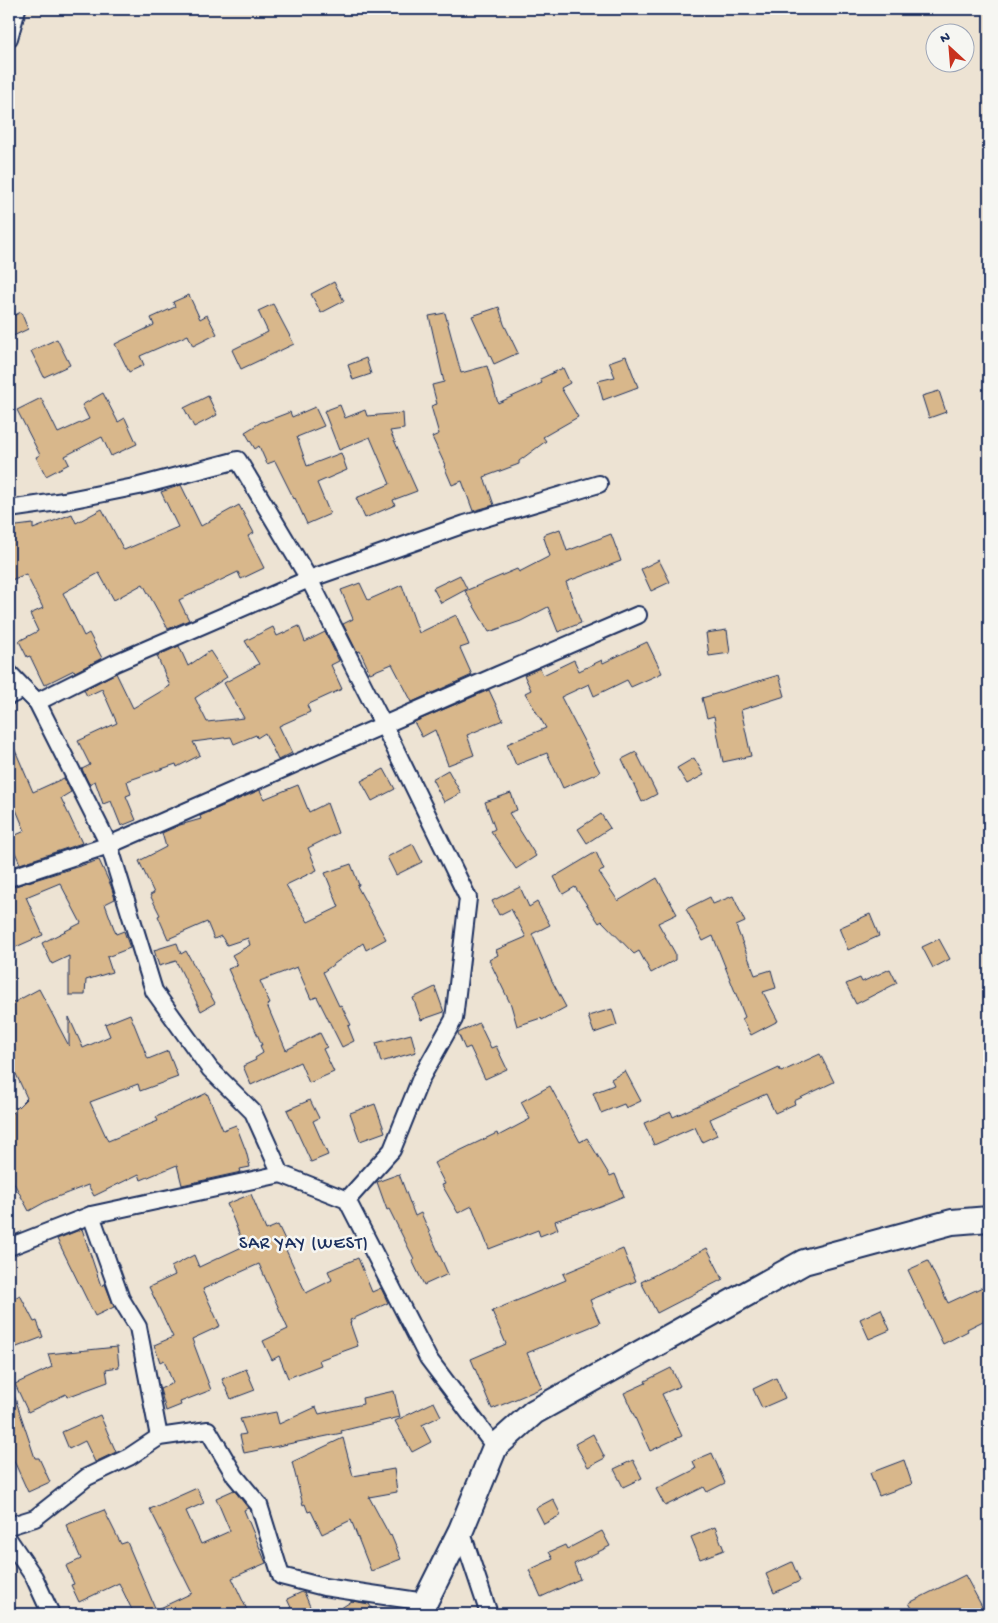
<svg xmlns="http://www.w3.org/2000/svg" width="998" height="1623" viewBox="0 0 998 1623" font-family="'Gochi Hand',sans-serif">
	<rect width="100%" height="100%" fill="#ede3d3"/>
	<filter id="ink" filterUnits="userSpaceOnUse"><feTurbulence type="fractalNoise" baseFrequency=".02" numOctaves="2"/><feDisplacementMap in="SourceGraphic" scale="10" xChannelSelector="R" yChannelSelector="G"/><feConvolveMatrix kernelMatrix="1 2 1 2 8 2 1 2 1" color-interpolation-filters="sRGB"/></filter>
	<g filter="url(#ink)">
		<g fill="#d8b78b" stroke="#1b2f5e">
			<polygon points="334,282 344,301 321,313 311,294"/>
			<polygon points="189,295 200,319 207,315 217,334 193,346 188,335 140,356 144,365 129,372 115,344 154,325 151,318 175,307 173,302"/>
			<polygon points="273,304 294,344 241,369 232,350 268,332 258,311"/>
			<polygon points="499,307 504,324 518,353 494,364 472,316"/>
			<polygon points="21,312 28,329 9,338 9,318"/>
			<polygon points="445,313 461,373 487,366 498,403 542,383 540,379 563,368 570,383 561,388 578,417 543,437 546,441 519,461 519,464 484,477 494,505 473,511 462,481 452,485 444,466 445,465 432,437 439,434 431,406 437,404 432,385 444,382 429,316"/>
			<polygon points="57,339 70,365 44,377 31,351"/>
			<polygon points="626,356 638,387 603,400 598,381 615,377 609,362"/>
			<polygon points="366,358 371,374 353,380 348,365"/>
			<polygon points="939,391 946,412 929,418 922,396"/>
			<polygon points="103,393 118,422 125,418 137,444 111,456 102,437 65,456 69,464 46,476 36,457 40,455 17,410 41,398 58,433 89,419 82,405"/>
			<polygon points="208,396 217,415 194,427 184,408"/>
			<polygon points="340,405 345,418 365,410 367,416 403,413 404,429 390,431 417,491 393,500 395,505 365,518 356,498 390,484 370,437 339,450 324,411"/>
			<polygon points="315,407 324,426 297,437 307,466 341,453 347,470 317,483 330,514 307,524 295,498 294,499 275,461 267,464 259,446 255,449 245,432 263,421 264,422 290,412 292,417"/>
			<polygon points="181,485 201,526 239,505 254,533 248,536 264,568 241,579 238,572 179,600 189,620 168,629 143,584 114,600 99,573 63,593 84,636 89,633 102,658 75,672 74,670 44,685 30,656 27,657 19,641 38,631 30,614 43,608 26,574 9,581 9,527 33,524 33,529 72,514 76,523 102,509 124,550 178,527 161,492"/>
			<polygon points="560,529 567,551 611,534 621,561 566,582 581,623 558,632 548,607 521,621 489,632 465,591 517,569 519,572 550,556 543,535"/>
			<polygon points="659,560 670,582 651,591 641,569"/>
			<polygon points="460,575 467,589 441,603 433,588"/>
			<polygon points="360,583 368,600 402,585 419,633 456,615 469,645 460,648 472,675 412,702 392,664 370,673 360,651 357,652 343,624 353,619 341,590"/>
			<polygon points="299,626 305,642 325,632 339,661 331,665 342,689 307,705 310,712 279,726 292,753 278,760 265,733 257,738 256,735 234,744 231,737 193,742 200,755 177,767 176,764 127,781 131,794 126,796 136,820 121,826 111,801 103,804 95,781 89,784 82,769 90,765 78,741 117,723 102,689 87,696 84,690 116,673 133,708 170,686 157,656 179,646 188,666 210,651 227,677 195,698 207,722 244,718 224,683 259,664 245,641 273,627 277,636"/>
			<polygon points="727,630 730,653 709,656 706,633"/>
			<polygon points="647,642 662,673 631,687 627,680 594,696 589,684 561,697 600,772 563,788 547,753 516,765 507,744 546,728 525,693 531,690 524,675 540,668 543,675 574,660 579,671 602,660 603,663"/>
			<polygon points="779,675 785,696 741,710 751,756 723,762 714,716 707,718 702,698"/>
			<polygon points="489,690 503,720 467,735 474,755 448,765 435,730 422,737 414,722"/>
			<polygon points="9,736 33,792 64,778 71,792 61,798 82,843 20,864 9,838 25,831 9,793"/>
			<polygon points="636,752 657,794 642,802 622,759"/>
			<polygon points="694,758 704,775 687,784 677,768"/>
			<polygon points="384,769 395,789 372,801 361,781"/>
			<polygon points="448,770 461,793 444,802 432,779"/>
			<polygon points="298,785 309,812 327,803 338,833 308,848 317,870 286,885 308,922 339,907 325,873 351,864 359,885 357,886 386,939 366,950 363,943 323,972 339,1006 341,1005 351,1025 348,1026 354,1041 342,1047 317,997 311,999 297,967 260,981 270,1004 267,1005 286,1050 320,1033 327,1047 323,1049 334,1072 309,1083 300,1062 251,1085 243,1066 256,1060 255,1058 263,1053 260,1045 262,1045 228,969 238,965 232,955 250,945 248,938 227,945 221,936 214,939 207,922 168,939 158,916 160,915 150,895 154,893 139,861 166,847 162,833 180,825 201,819 200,816 260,790 264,799"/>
			<polygon points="511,793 517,810 509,813 536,856 516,869 491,831 495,829 485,802"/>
			<polygon points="601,814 610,828 587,843 578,829"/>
			<polygon points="413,844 422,862 396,875 387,857"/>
			<polygon points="596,852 604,870 599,872 618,901 657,878 677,914 658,923 675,953 675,960 651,973 639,951 634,954 602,921 599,923 575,887 563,894 554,877"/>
			<polygon points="99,860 111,886 115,899 105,904 116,934 124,931 130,948 107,957 112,972 86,980 85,995 69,995 69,956 52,964 42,943 81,923 60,883 26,897 43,935 9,950 9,888"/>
			<polygon points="520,887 529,907 537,902 550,925 532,934 552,981 566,1007 542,1020 541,1018 517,1026 511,1005 489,960 498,955 496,950 526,937 511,909 499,915 492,901"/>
			<polygon points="733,896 745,922 736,926 755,975 771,970 776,988 763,992 778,1021 751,1035 742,1019 745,1017 713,936 703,941 686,909 710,897 713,904"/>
			<polygon points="870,914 879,936 848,950 839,928"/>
			<polygon points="939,939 950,959 933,968 922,947"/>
			<polygon points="177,943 181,954 186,951 215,1003 201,1011 176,961 159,966 154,950"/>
			<polygon points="890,969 897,983 856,1004 846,984 860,978 862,982"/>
			<polygon points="435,987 444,1012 421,1020 413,998"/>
			<polygon points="39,989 69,1046 69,1017 83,1048 110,1036 105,1024 130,1014 148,1059 168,1051 178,1077 140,1091 138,1084 90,1102 108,1141 158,1121 156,1117 207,1093 223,1130 236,1125 246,1151 250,1167 240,1169 241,1172 182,1185 177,1165 141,1180 139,1174 94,1196 88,1185 47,1201 29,1211 9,1174 9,1116 27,1098 16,1074 9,1077 9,1005"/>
			<polygon points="612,1009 617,1025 594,1033 588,1016"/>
			<polygon points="479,1023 491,1048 496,1046 507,1069 485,1079 470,1047 465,1049 458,1033"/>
			<polygon points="411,1034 416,1052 381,1062 376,1043"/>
			<polygon points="820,1054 834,1082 794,1101 795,1104 775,1113 766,1094 710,1119 717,1135 702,1142 695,1127 654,1145 644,1123 671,1112 673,1117 779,1068 781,1072"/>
			<polygon points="625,1071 641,1101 626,1108 624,1104 601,1113 593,1093 614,1085 611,1079"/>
			<polygon points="550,1086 580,1142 587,1138 610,1176 615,1174 624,1196 600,1206 555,1221 558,1229 540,1236 538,1230 489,1249 472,1206 458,1213 442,1185 445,1184 434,1163 497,1133 498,1136 530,1119 521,1102"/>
			<polygon points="310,1100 319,1118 313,1121 328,1155 311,1162 287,1110"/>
			<polygon points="375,1104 385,1132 360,1141 350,1113"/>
			<polygon points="399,1174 415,1216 421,1213 448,1274 424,1285 412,1260 414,1259 389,1209 387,1210 377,1182"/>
			<polygon points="251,1194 266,1230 278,1225 289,1248 286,1250 306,1293 332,1280 328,1271 358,1258 372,1292 381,1288 388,1303 350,1320 351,1322 350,1323 358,1346 319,1360 321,1365 288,1378 279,1356 272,1360 263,1341 288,1329 259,1264 203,1289 220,1326 192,1339 211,1390 180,1402 181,1405 166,1411 160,1389 173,1383 164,1360 160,1362 154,1345 173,1337 149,1287 175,1275 171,1267 194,1255 199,1267 244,1246 227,1204"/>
			<polygon points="82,1229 101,1286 105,1284 114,1307 95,1316 57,1239"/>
			<polygon points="707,1248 723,1279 657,1313 641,1282"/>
			<polygon points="623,1249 636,1281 590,1300 600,1323 527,1353 542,1388 492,1409 471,1359 506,1344 492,1311 566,1280 563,1274"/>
			<polygon points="928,1261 948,1303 989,1284 989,1318 967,1329 968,1331 943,1344 908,1270"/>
			<polygon points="20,1295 34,1322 37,1321 43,1337 9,1350 9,1301"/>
			<polygon points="881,1309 890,1330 869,1339 860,1319"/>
			<polygon points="117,1347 119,1367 106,1369 108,1382 67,1397 66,1394 28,1412 15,1384 52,1367 48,1354"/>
			<polygon points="671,1368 680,1386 662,1394 682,1436 650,1451 624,1393 646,1383 645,1381"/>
			<polygon points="246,1369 255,1390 231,1399 222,1379"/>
			<polygon points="776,1378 785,1398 762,1408 753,1389"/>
			<polygon points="12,1389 35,1458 39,1458 50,1482 28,1492 9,1450 9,1390"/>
			<polygon points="394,1391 400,1417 341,1431 342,1433 244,1453 240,1435 246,1434 240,1419 276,1412 279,1424 316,1407 319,1414 363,1404 362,1398"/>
			<polygon points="434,1402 441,1416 422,1425 431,1442 412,1452 395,1421"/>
			<polygon points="100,1415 116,1452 95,1462 85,1441 69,1449 62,1432"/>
			<polygon points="593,1434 605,1458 588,1467 575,1444"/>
			<polygon points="343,1438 353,1476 394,1469 397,1492 369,1497 390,1536 391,1535 401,1559 371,1571 351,1520 322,1534 311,1511 308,1512 305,1504 303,1505 292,1462"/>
			<polygon points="712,1453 725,1483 707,1492 704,1487 665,1506 656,1489 696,1469 693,1461"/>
			<polygon points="633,1460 642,1478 623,1487 614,1469"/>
			<polygon points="904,1460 912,1484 879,1496 870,1473"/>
			<polygon points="197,1488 204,1503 186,1511 201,1544 230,1531 216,1498 234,1490 248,1508 244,1510 266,1563 232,1578 249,1614 134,1614 119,1583 79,1602 71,1585 74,1584 66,1566 81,1559 66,1525 104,1510 121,1544 127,1542 156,1610 192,1593 150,1509"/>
			<polygon points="553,1499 561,1515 544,1524 536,1508"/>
			<polygon points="715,1527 724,1550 700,1559 691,1537"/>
			<polygon points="602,1531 610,1546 574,1564 580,1579 541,1597 529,1570 553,1559 549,1552 565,1545 567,1549"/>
			<polygon points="792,1562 800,1581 774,1593 766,1574"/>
			<polygon points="965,1575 986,1614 915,1614 909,1603"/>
			<polygon points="302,1592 304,1592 311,1609 299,1614 294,1614 287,1599"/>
			<polygon points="352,1601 369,1604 376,1614 332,1614"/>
		</g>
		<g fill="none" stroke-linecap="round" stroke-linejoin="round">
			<defs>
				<g id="street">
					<polyline points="9,38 17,9"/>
					<polyline points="9,509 64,501 139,486 238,460 309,579 384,726 468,898 454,1019 421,1078 392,1150 347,1200"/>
					<polyline points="9,673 37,702 109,845 154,991 210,1069 253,1112 281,1174 347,1200 428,1358 495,1447"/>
					<polyline points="9,696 24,689 37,702 115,663 309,579 465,524 599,484"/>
					<polyline points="9,878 109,845 498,675 638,615"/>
					<polyline points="91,1215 121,1299 138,1327 159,1437"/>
					<polyline points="9,1247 91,1215 281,1174"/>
					<polyline points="9,1526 35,1518 87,1477 129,1457 159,1437 208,1430 235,1476 259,1505 281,1576 324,1587 425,1602"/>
					<polyline points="461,1530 489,1614"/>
					<polyline points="9,1540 34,1577 51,1614"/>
				</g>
				<polyline id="secondary" points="419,1614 461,1530 495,1447 534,1412 804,1262 952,1222 989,1219"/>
			</defs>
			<use href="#street" stroke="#1b2f5e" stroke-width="20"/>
			<use href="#secondary" stroke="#1b2f5e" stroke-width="28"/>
			<use href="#street" stroke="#f6f6f2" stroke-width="16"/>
			<use href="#secondary" stroke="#f6f6f2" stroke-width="24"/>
		</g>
	</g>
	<g text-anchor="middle" stroke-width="5" stroke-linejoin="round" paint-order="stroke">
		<g font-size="18" letter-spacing="1" fill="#1b2f5e" stroke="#f6f6f2">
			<text x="304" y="1248">SAR YAY (WEST)</text>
		</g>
	</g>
	<rect width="998" height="1623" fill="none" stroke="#f6f6f2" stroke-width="30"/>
	<rect x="15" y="15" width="968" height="1593" fill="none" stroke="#1b2f5e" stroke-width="2" filter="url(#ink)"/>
	<g transform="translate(950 48) rotate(334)"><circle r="24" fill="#f6f6f2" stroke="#9ea6b7"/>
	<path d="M0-4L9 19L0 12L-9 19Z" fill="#c8321e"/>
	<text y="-8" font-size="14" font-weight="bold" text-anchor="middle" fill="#1b2f5e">N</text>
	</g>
</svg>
